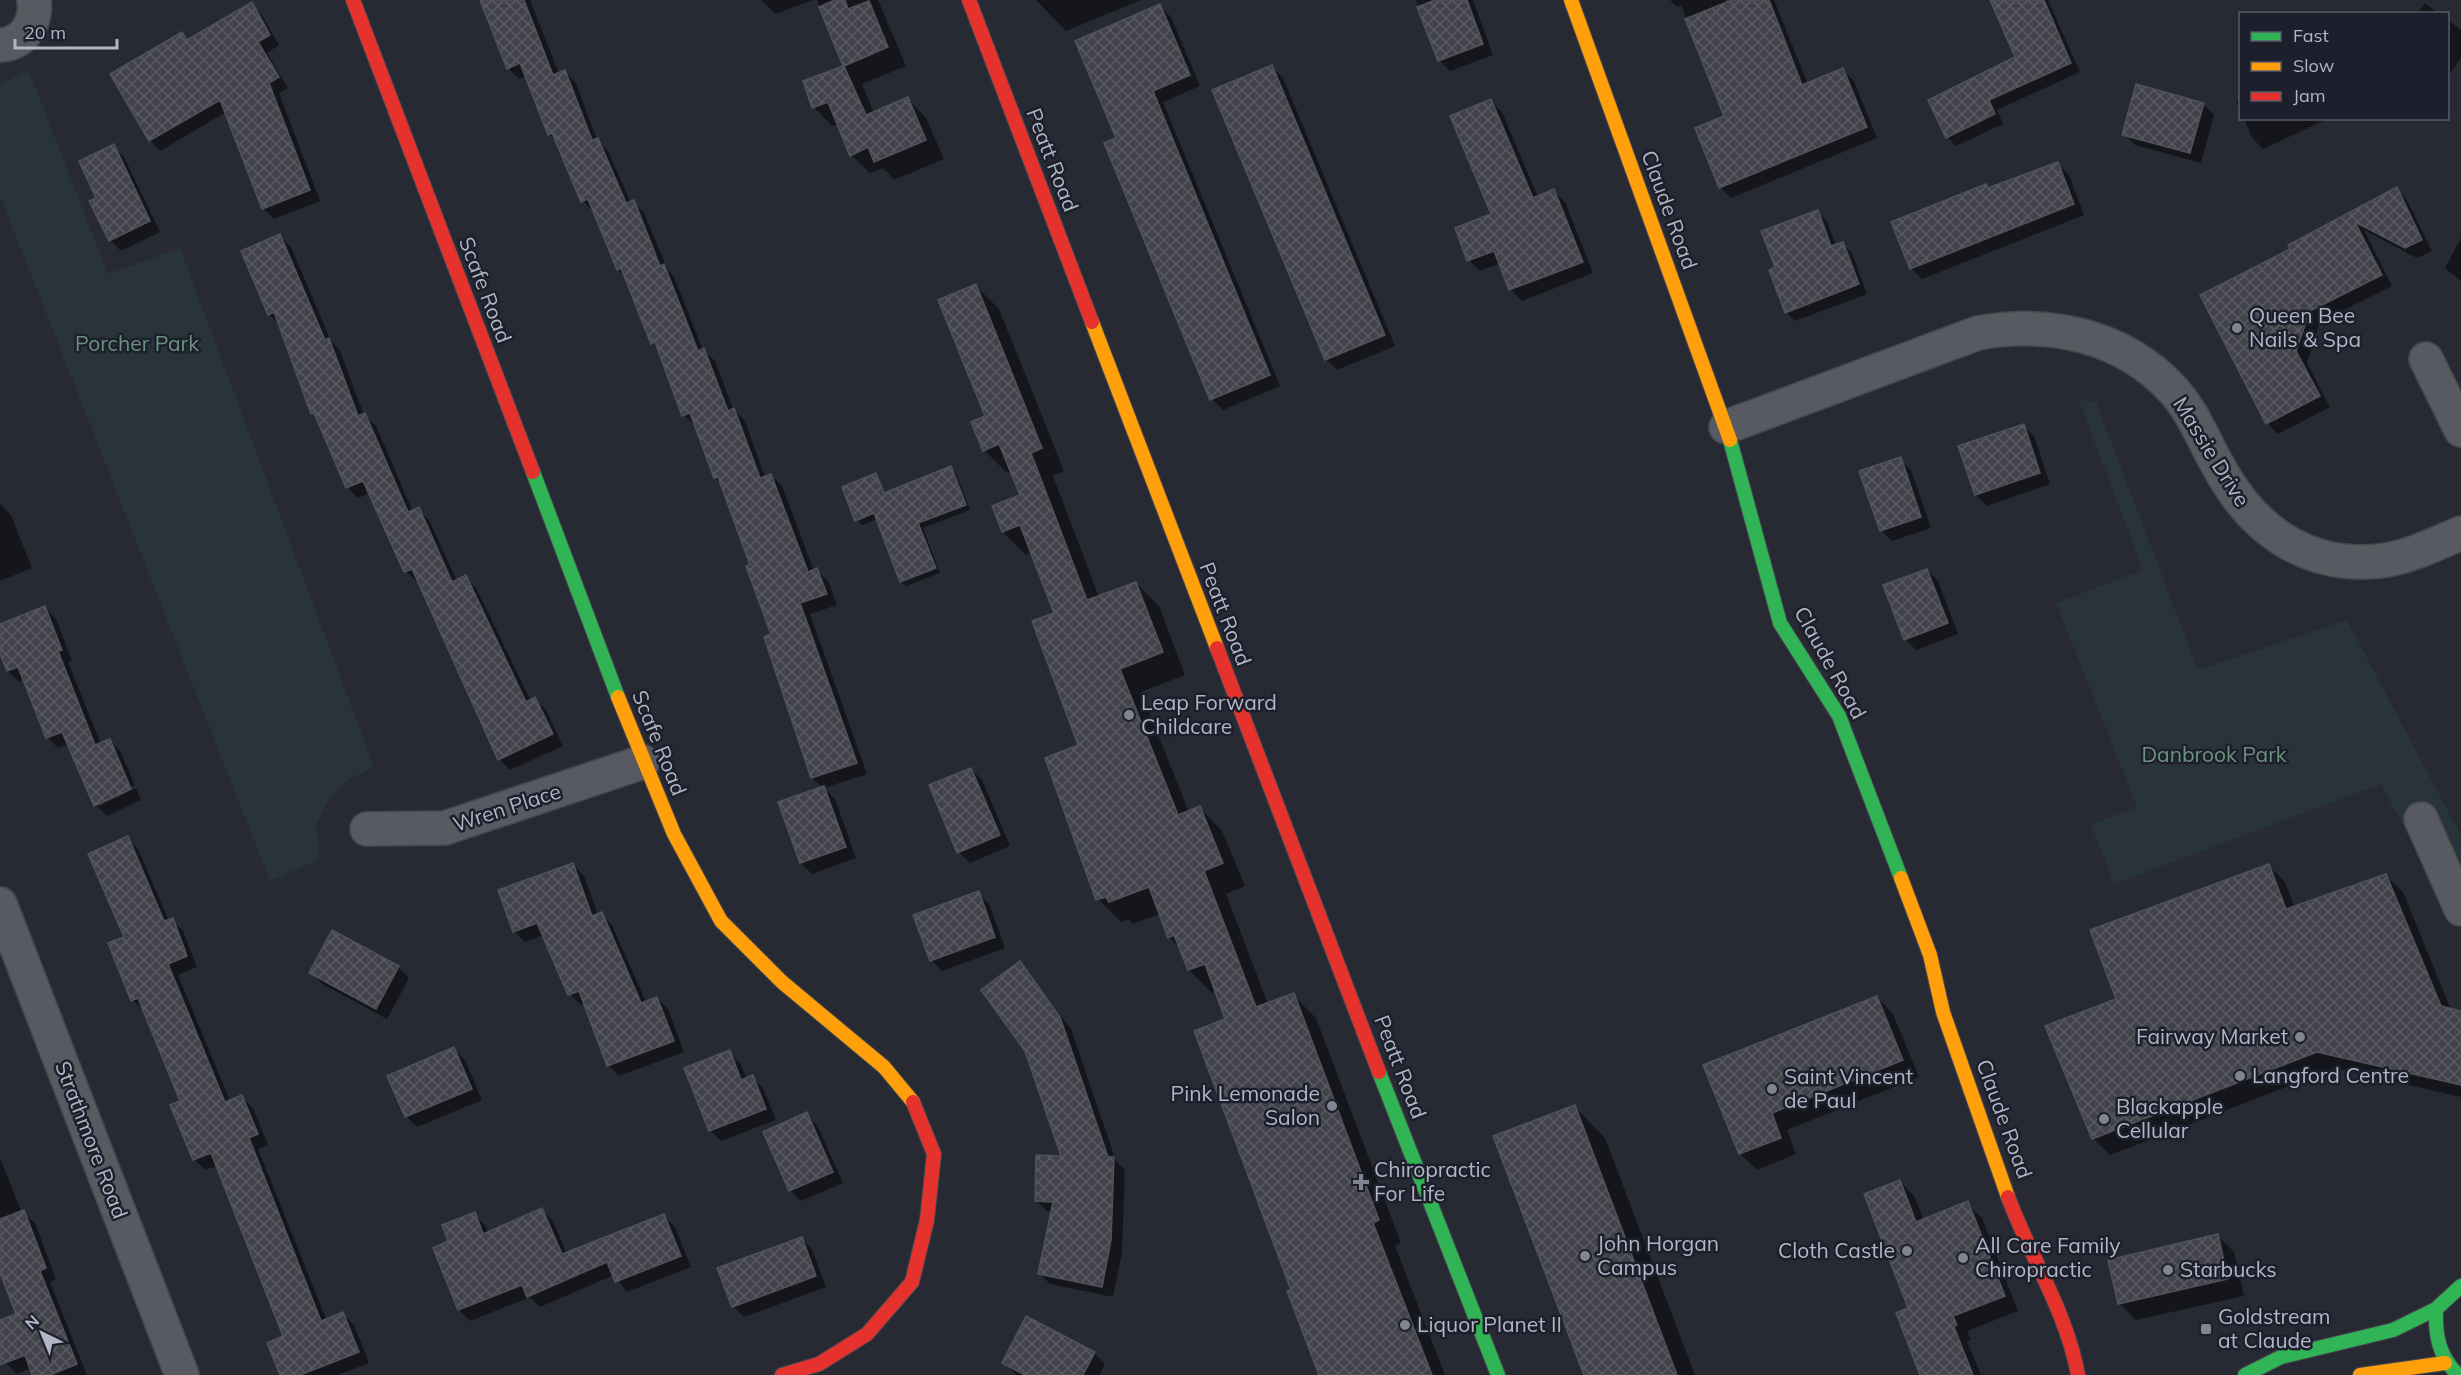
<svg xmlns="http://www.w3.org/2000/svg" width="2461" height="1375" viewBox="0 0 2461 1375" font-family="Mulish,sans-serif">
	<defs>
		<pattern id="building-cross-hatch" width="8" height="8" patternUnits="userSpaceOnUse" patternTransform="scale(1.5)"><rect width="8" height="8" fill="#41424a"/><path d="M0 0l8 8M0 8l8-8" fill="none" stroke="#5a5b62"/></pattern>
	</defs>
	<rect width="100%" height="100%" fill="#282a33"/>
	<g fill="#29343a">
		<polygon points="29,71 108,274 180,248 374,767 350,779 332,794 316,824 320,859 270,881 0,196 0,84"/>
		<polygon points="2078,398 2096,402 2198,670 2347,620 2461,836 2461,924 2455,924 2381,784 2114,884 2091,825 2137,807 2056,603 2143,570"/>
	</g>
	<g fill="#0007">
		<polygon points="490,0 530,0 559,74 565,72 576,83 597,140 608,151 631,203 633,202 644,213 668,270 674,277 703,350 715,361 733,409 745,421 765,477 771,475 782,486 814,571 817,570 828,581 837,605 810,614 867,774 824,788 835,799 856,858 812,874 801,863 780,803 823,788 812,778 765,638 773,635 752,565 722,485 715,478 695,426 684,415 659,349 653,343 627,278 618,269 594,212 583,201 558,143 549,134 527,76 519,79 508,68"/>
		<polygon points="761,0 813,0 776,14"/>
		<polygon points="817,0 878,0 906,66 862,84 874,113 908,99 926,118 944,159 894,180 883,168 870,173 851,155 838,124 832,126 814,107 805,82 845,67"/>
		<polygon points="1036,0 1141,0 1066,31"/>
		<polygon points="1416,0 1473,0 1493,55 1450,71 1439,60"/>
		<polygon points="1670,0 1725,0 1727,4 1736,0 1774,0 1808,84 1843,70 1854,81 1877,138 1731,198 1720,187 1726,117 1681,5 1677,7"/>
		<polygon points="1991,0 2048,0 2080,72 1997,110 2003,124 1956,146 1947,137 2017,58"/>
		<polygon points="2425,3 2439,14 2417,14"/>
		<polygon points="251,4 262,15 279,45 267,53 288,88 279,93 320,201 274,219 263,208 226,112 160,151 150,140 182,34 188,41"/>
		<polygon points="1160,6 1171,17 1200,86 1163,102 1280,386 1223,410 1212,399 1118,139"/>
		<polygon points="2448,20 2461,30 2461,58 2448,76"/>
		<polygon points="1272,67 1283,78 1395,346 1337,370 1326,359"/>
		<polygon points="2240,99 2240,111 2236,101"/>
		<polygon points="1491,101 1502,112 1538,197 1554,191 1565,202 1593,273 1522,301 1511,290 1501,263 1480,271 1469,260 1493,215"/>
		<polygon points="2203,104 2214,115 2201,163 2135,145 2124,134"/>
		<polygon points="2244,118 2330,118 2263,149 2252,138"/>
		<polygon points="113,146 124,157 160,232 121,251 110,240 98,198"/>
		<polygon points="2058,164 2069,175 2084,215 1922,279 1911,268"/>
		<polygon points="2396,189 2407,200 2432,251 2417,258 2364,230 2392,286 2320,322 2307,363 2330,407 2278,434 2267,423 2292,250"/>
		<polygon points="1817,212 1827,221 1836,246 1843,244 1852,253 1867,294 1795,321 1786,312"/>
		<polygon points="280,236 291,247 331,341 340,351 364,415 376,426 413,512 418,509 429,520 457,581 465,577 476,588 531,701 535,699 546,710 563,746 510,770 499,759 419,581 417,582 406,571 370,493 358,498 347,487 318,418 313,413 280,325 269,314"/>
		<polygon points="2461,238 2461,281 2445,268"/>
		<polygon points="976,286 999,309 1064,471 1053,476 1099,597 1136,583 1159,606 1185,675 1141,692 1189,812 1200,808 1222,831 1245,886 1226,894 1268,1004 1293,995 1316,1018 1401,1243 1395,1246 1445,1375 1320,1375 1293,1290 1227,1020 1216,991 1212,993 1189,970 1181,949 1169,937 1160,914 1133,924 1129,919 1121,922 1098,899 1046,759 1080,745 1055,614 1032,552 1026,555 1003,532 994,507 1022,496 1012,471 1007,473 984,450 987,417"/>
		<polygon points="2023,425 2034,436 2050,484 1987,506 1976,495"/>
		<polygon points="1900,459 1911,470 1931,528 1892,541 1881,530"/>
		<polygon points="951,468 956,473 970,510 923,528 940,573 906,586 901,581 877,519 862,525 857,520 876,475 886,494"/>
		<polygon points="0,504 11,515 32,568 0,581"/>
		<polygon points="1927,570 1938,581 1958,634 1916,650 1905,639"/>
		<polygon points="45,608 56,619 72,661 68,662 101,744 109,740 120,751 135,785 99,803 99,806 136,788 141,800 107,816 96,805 69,744 58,748 47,737 24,679 19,682 8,671 0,650 0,625"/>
		<polygon points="971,769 982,780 1010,846 970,863 959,852"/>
		<polygon points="127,838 138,849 169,921 172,920 183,931 197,967 178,975 230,1101 242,1097 253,1108 268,1145 258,1149 327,1321 343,1314 354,1325 369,1363 338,1375 281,1375 285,1337 217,1166 205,1170 194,1159 182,1102 144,1010 132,1000 126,938"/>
		<polygon points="573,865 584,876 598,915 601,914 612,925 646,1002 657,998 668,1009 684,1052 619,1076 608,1065 585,1003 581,1005 570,994 544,935 525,942 514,931"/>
		<polygon points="2268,865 2285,882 2295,908 2386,876 2403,892 2451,1010 2461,1012 2461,1097 2335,1068 2110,1155 2093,1138 2118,1000"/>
		<polygon points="978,893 989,904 1005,948 942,971 931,960"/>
		<polygon points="1020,963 1071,1029 1116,1161 1125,1170 1122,1252 1113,1297 1050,1284 1039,1273 1053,1212 1047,1211 1036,1200 1063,1157"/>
		<polygon points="398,967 409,978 387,1019 322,984 311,973"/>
		<polygon points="1877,997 1893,1014 1919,1077 1787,1130 1796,1154 1757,1170 1740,1154 1705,1066"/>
		<polygon points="454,1049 465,1060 482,1100 417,1127 406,1116"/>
		<polygon points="729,1052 740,1063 747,1079 752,1077 763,1088 776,1120 721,1141 710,1130"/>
		<polygon points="1575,1107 1605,1138 1695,1375 1585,1375"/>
		<polygon points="806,1114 817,1125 843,1183 801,1201 790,1190"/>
		<polygon points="0,1158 22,1213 35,1223 56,1279 50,1282 87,1375 34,1375 31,1368 17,1374 6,1363 0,1348 0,1322 18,1315 0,1273"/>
		<polygon points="1900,1181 1914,1196 1924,1220 1967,1203 1982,1218 2018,1311 1967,1331 1971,1340 1967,1341 1981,1375 1922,1375 1910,1309"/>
		<polygon points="542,1210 553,1221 567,1254 664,1216 675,1227 691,1267 627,1292 614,1275 540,1307 530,1297 470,1321 459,1310 450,1242 474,1214 485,1225 489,1234"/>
		<polygon points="2218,1236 2234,1252 2244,1296 2136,1320 2120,1304"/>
		<polygon points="801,1238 812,1249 826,1287 744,1317 733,1306"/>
		<polygon points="1094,1353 1105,1364 1100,1375 1017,1375 1004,1363"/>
	</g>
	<g fill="url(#building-cross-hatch)" stroke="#50525b" stroke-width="1.5">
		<polygon points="480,0 524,0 553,75 565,70 592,140 598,138 626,203 634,200 660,266 664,264 698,351 704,348 728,411 734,408 760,478 771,474 808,572 817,568 827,594 800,603 857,763 811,778 764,637 771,634 746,566 750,565 718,477 714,478 690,413 682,416 655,342 651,344 621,268 617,270 588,199 581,202 552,133 548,135 520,63 507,69"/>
		<polygon points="835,0 845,0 848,9 869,1 888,47 844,66 866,115 908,97 926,140 874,162 868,147 850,156 828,102 812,108 803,81 843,66 819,7"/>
		<polygon points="1435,0 1467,0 1483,44 1438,61 1417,7"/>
		<polygon points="1732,0 1769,0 1802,85 1843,68 1867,127 1719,188 1695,128 1724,116 1685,19"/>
		<polygon points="1990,0 2044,0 2071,63 1989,100 1995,114 1946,138 1928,100 2015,57"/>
		<polygon points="252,2 270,35 258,42 279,77 269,83 310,190 262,209 220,100 149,141 110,74 182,32 187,40"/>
		<polygon points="1160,4 1190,75 1153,91 1270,375 1210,400 1104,143 1116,138 1075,41"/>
		<polygon points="1272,65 1385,335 1325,360 1212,90"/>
		<polygon points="2136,84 2204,103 2190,153 2122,135"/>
		<polygon points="1491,99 1533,198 1554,189 1583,262 1509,290 1494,251 1467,261 1455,228 1491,214 1450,116"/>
		<polygon points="114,144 150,221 109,241 89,201 96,198 79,161"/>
		<polygon points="2058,162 2074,204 1910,269 1891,222 1986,184 1988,188"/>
		<polygon points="2397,187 2422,240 2405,248 2355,222 2382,275 2310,311 2296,351 2320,396 2266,424 2200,295 2290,249 2288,245"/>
		<polygon points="1818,210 1831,246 1843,242 1859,284 1785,313 1769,270 1775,267 1761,231"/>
		<polygon points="280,234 325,340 329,338 358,416 365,413 408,512 419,507 452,582 466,575 526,702 535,697 553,734 498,760 412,569 404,572 363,481 346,488 314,413 311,414 274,312 268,315 241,251"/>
		<polygon points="976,284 1042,448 1031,453 1087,600 1136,582 1163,652 1120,669 1178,815 1200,806 1223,863 1204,871 1256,1007 1294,993 1379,1220 1373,1223 1432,1375 1319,1375 1287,1291 1291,1290 1194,1031 1225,1019 1205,964 1188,970 1174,935 1168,938 1149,887 1109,902 1106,897 1096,900 1045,758 1078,745 1032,621 1054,613 1020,525 1002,532 992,506 1020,495 999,444 983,451 971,422 985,416 938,300"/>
		<polygon points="2024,424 2040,473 1975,495 1958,446"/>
		<polygon points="1901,457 1921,517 1880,531 1859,471"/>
		<polygon points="951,466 966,505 918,523 936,568 900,582 874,513 855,521 842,487 876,473 884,493"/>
		<polygon points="1927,569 1948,623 1904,640 1883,585"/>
		<polygon points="45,606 62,650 58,651 95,745 110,739 131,789 94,806 62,732 46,738 18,667 7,671 0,654 0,624"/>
		<polygon points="971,768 1000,835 957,853 929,785"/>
		<polygon points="824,786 846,847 800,863 778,802"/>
		<polygon points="128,836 164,921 173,918 187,956 168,964 225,1102 242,1095 258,1134 249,1138 321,1321 343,1312 359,1352 300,1375 280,1375 267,1343 283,1336 211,1153 193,1160 170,1105 180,1101 138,998 131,1001 108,943 124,937 88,854"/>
		<polygon points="573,863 592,916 602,912 641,1003 657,997 674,1041 607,1066 579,991 568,995 537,923 513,932 498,890"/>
		<polygon points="2269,864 2286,909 2386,874 2441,1006 2461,1011 2461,1085 2317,1052 2092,1139 2045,1026 2116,999 2090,930"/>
		<polygon points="979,891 995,937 930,961 913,915"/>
		<polygon points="332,930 399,966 376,1009 309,973"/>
		<polygon points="1020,961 1060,1017 1108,1157 1114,1157 1111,1240 1102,1287 1038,1274 1053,1202 1035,1201 1036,1155 1061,1156 1025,1051 981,990"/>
		<polygon points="1877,996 1903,1060 1772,1113 1781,1138 1739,1154 1703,1065"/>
		<polygon points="454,1047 472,1089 405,1117 387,1076"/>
		<polygon points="730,1050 741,1080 753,1075 766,1109 709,1131 684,1068"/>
		<polygon points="1575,1105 1677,1375 1584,1375 1493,1136"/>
		<polygon points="807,1112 833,1172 789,1191 763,1132"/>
		<polygon points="1900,1180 1916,1222 1968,1201 2005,1296 1953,1316 1957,1325 1954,1327 1973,1375 1920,1375 1896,1313 1908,1308 1864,1194"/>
		<polygon points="542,1208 562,1254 664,1214 681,1256 615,1282 607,1262 527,1297 522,1285 458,1310 433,1248 448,1241 442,1225 475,1212 483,1234"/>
		<polygon points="24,1210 46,1268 40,1271 77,1364 50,1375 32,1375 25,1355 0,1365 0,1320 16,1314 0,1273 0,1219"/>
		<polygon points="2218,1234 2228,1279 2118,1304 2108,1260"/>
		<polygon points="802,1237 816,1276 732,1307 717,1268"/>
		<polygon points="1026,1316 1095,1352 1083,1375 1025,1375 1002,1363"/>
	</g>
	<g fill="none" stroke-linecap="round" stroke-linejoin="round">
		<defs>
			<g id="street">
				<path d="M0 45C24 44 37 22 34 0"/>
				<polyline points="2426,359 2461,430"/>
				<path d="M1726 427 1978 333C2049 320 2123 335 2174 391 2197 417 2208 452 2227 481 2261 536 2313 568 2379 561 2408 558 2435 544 2461 533"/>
				<polyline points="2421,819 2461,909"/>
				<polyline points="367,829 445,828 643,762"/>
				<polyline points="0,904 182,1375"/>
			</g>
			<g id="fast">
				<polyline points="1730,440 1780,623 1839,716 1901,878"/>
				<polyline points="533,472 618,697"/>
				<polyline points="1379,1072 1498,1375"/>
				<polyline points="2245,1375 2281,1357 2393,1330 2436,1309"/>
				<path d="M2458 1375C2439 1356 2435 1336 2436 1309L2461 1286"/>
			</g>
			<g id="slow">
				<polyline points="1571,0 1730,440"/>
				<polyline points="1092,322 1217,648"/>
				<polyline points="618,697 674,834 721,921 782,982 884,1067 913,1102"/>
				<polyline points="1901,878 1930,955 1943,1012 2008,1197"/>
				<polyline points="2360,1375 2445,1363"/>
			</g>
			<g id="jam">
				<polyline points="353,0 533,472"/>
				<polyline points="969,0 1092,322"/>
				<polyline points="1217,648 1379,1072"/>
				<path d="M2008 1197C2030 1256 2067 1313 2078 1375"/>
				<polyline points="782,1375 819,1364 867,1334 912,1282 927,1220 934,1154 913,1102"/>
			</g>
		</defs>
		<use href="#street" stroke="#45474d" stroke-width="36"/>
		<use href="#fast" stroke="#464750" stroke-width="16"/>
		<use href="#slow" stroke="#464750" stroke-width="16"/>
		<use href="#jam" stroke="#464750" stroke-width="16"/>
		<use href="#street" stroke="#585a61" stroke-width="33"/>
		<use href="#fast" stroke="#30b455" stroke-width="14"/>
		<use href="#slow" stroke="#ff9f0a" stroke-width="14"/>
		<use href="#jam" stroke="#e5322d" stroke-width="14"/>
	</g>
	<g fill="#828491" stroke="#1d1f2c" stroke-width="2">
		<circle cx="2237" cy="328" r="6"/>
		<circle cx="1129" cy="715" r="6"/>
		<circle cx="2300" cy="1037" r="6"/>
		<circle cx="2240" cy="1076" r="6"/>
		<circle cx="1772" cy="1089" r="6"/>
		<circle cx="1332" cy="1106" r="6"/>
		<circle cx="2104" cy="1119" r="6"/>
		<path d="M1358 1173h6v6h6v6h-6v6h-6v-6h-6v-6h6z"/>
		<circle cx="1907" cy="1251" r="6"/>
		<circle cx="1585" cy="1256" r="6"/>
		<circle cx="1963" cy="1258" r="6"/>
		<circle cx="2168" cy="1270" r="6"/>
		<circle cx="1405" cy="1325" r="6"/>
		<rect x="2200" y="1323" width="12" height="12" rx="3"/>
	</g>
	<g text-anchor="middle" stroke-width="5" stroke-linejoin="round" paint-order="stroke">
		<g font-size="21" fill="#b2b5c4" stroke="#1d1f2c">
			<text transform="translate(1052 160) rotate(69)" y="7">Peatt Road</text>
			<text transform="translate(1669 210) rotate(70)" y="7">Claude Road</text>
			<text transform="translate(485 290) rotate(69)" y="7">Scafe Road</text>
			<text transform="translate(2211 452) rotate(58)" y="7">Massie Drive</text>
			<text transform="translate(1225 614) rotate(69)" y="7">Peatt Road</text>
			<text transform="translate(1830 663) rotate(61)" y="7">Claude Road</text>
			<text transform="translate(659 743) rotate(68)" y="7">Scafe Road</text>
			<text transform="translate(507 808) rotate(-18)" y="7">Wren Place</text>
			<text transform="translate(1400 1067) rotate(69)" y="7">Peatt Road</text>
			<text transform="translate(2004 1119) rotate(70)" y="7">Claude Road</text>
			<text transform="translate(91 1140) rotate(69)" y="7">Strathmore Road</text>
		</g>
		<g font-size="21" fill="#b2b5c4" stroke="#1d1f2c" text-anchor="start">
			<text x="2249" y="323">Queen Bee<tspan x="2249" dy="24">Nails &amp; Spa</tspan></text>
			<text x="1141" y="710">Leap Forward<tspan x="1141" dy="24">Childcare</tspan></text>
			<text x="2288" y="1044" text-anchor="end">Fairway Market</text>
			<text x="2252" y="1083">Langford Centre</text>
			<text x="1784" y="1084">Saint Vincent<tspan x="1784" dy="24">de Paul</tspan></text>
			<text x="1320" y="1101" text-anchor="end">Pink Lemonade<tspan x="1320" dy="24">Salon</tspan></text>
			<text x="2116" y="1114">Blackapple<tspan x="2116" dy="24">Cellular</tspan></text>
			<text x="1374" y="1177">Chiropractic<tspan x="1374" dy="24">For Life</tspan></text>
			<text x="1597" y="1251">John Horgan<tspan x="1597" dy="24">Campus</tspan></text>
			<text x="1975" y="1253">All Care Family<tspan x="1975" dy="24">Chiropractic</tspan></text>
			<text x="1895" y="1258" text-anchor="end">Cloth Castle</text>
			<text x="2180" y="1277">Starbucks</text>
			<text x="2218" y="1324">Goldstream<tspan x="2218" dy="24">at Claude</tspan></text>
			<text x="1417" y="1332">Liquor Planet II</text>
		</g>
		<g font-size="21" fill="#6c927e" stroke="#1d1f2c">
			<text x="137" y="351">Porcher Park</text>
			<text x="2214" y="762">Danbrook Park</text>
		</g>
	</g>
	<rect x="2239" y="12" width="210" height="108" fill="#1d1f2c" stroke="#595b69" stroke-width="1.5"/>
	<rect x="2251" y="32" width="30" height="9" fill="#30b455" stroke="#595b69" stroke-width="1.5"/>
	<text x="2293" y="42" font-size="18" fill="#b2b5c4">Fast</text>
	<rect x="2251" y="62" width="30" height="9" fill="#ff9f0a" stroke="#595b69" stroke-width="1.5"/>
	<text x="2293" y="72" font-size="18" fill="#b2b5c4">Slow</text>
	<rect x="2251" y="92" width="30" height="9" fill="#e5322d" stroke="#595b69" stroke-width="1.5"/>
	<text x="2293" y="102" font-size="18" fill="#b2b5c4">Jam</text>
	<g transform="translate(42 1333) rotate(317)" stroke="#1d1f2c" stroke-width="4.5" paint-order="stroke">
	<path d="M0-4.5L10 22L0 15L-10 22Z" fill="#b2b5c4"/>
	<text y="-9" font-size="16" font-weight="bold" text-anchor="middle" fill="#b2b5c4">N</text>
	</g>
	<path d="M15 39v9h102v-9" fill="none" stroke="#b2b5c4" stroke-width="3"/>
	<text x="24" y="39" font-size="18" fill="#b2b5c4" stroke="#1d1f2c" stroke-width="4.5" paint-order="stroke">20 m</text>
</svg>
